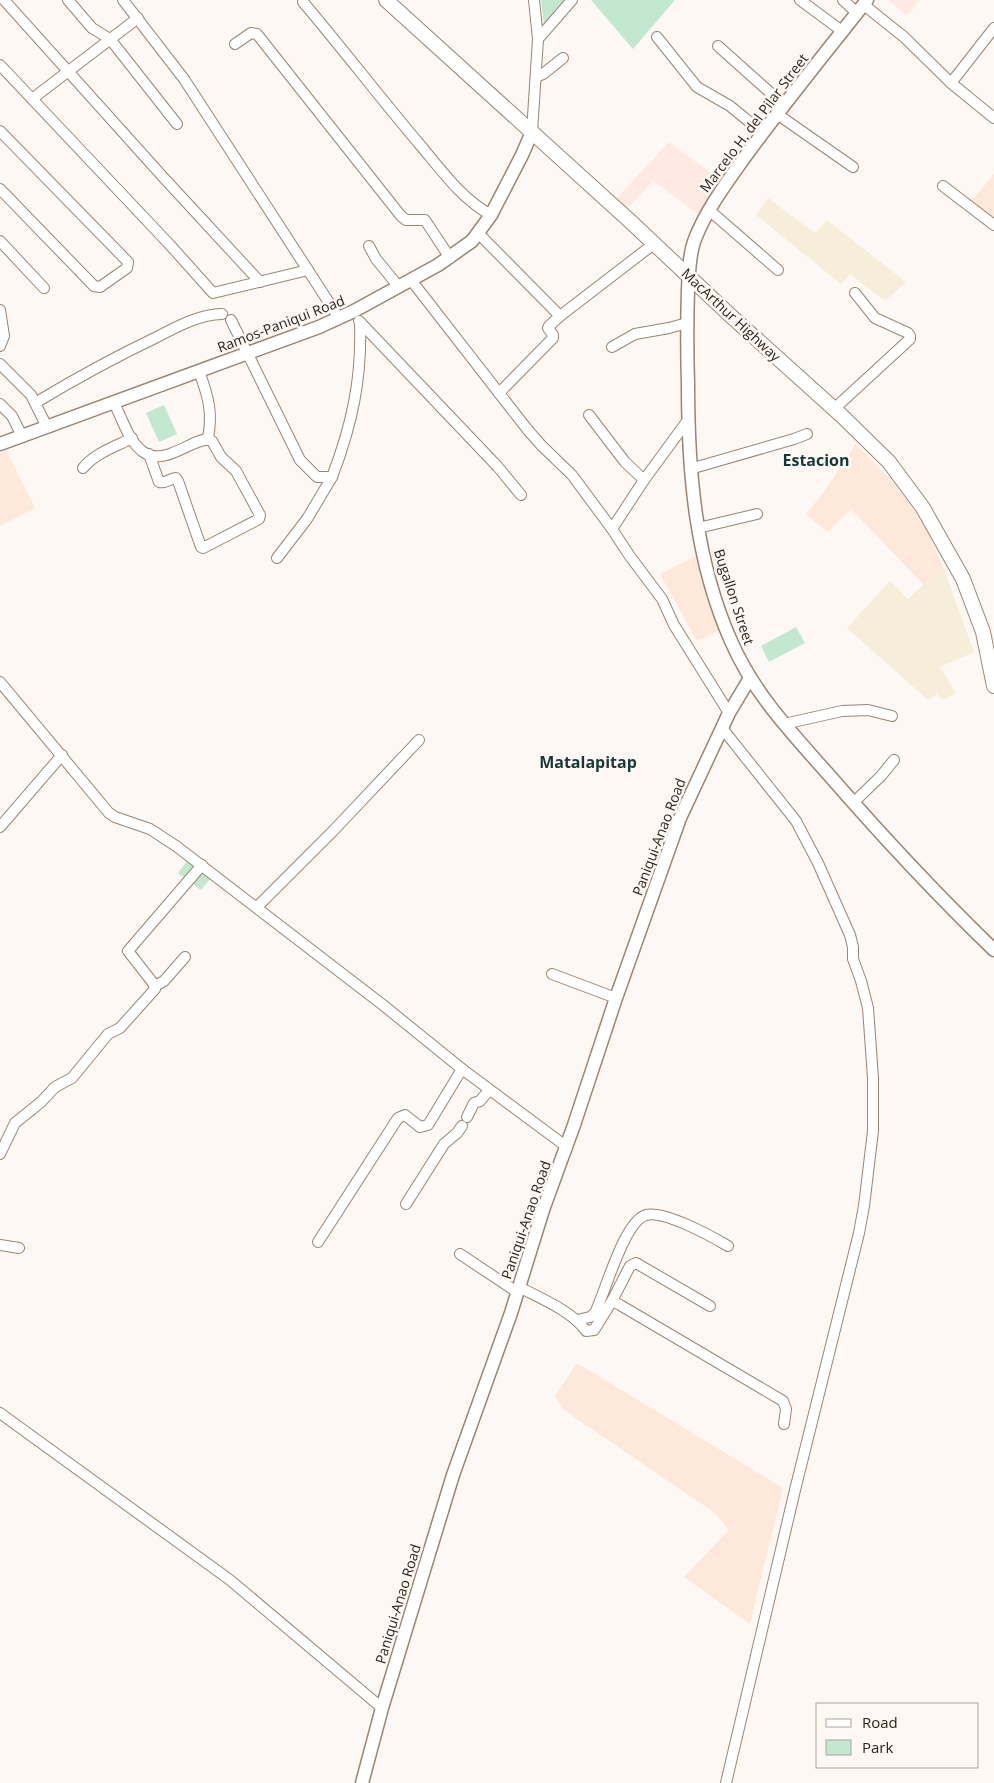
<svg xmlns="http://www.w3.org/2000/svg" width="994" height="1783" viewBox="0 0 994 1783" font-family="'Open Sans',sans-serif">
	<rect width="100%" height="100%" fill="#fdf8f3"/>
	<g fill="#feeae2">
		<polygon points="889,0 920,0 907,16"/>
		<polygon points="669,142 724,183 701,216 653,181 626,210 615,200"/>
	</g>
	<g fill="#f7eed9">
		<polygon points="768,198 815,233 827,220 906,282 885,301 850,274 841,284 756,215"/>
		<polygon points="943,567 974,652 940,667 956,693 943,700 937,694 928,700 847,628 890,581 908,599"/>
	</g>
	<g fill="#fde8d9">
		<polygon points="994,174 994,219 971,202"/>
		<polygon points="856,444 891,480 915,512 930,537 943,567 924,585 851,509 827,532 806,514 824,492"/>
		<polygon points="6,450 35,508 0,526 0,453"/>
		<polygon points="700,554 723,628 697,641 660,574"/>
		<polygon points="577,1363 783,1488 750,1624 684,1577 729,1530 715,1513 564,1410 555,1396"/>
	</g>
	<g fill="#c3e8d0">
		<polygon points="541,0 566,0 544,26"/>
		<polygon points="591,0 675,0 633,49"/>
		<polygon points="164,405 177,434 159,442 146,413"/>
		<polygon points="796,627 805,643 769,662 761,646"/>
		<polygon points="187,861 210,879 201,890 178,873"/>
	</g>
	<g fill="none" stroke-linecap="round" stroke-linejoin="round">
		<defs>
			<g id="minor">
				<polyline points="4,0 163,177 260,282"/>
				<polyline points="68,0 92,28 110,39 177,124"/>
				<polyline points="123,0 184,79 339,318"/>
				<polyline points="800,0 842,31"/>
				<polyline points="843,0 857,13"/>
				<path d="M303 2C343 49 381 99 421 146 442 171 462 199 491 215"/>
				<polyline points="864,5 904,37 951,83 994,118"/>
				<polyline points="657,37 697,87 730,106 763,133"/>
				<polyline points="538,39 572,0"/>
				<polyline points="235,44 251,33 257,34 401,216 406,220 425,220 450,258"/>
				<polyline points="718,46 784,105"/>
				<polyline points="0,65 170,245 213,293 308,270"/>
				<polyline points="536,77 543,74 563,58"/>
				<polyline points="951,83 994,28"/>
				<polyline points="32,99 138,18"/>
				<polyline points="777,114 853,167"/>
				<polyline points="0,131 128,262 127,268 100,287 94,286 0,189"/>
				<polyline points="532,132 538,39 534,0"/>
				<polyline points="943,186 994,225"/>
				<polyline points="709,210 778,270"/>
				<polyline points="479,234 560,316 549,326 548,328 553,335 553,338 499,393"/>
				<polyline points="0,241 44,288"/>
				<polyline points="369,246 376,259 399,287"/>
				<polyline points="411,280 527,429 541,445 572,475 612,529 629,555 662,599 674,625 729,713"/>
				<polyline points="0,310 4,336 0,346"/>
				<polyline points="560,316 655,243"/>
				<path d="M231 320 300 460 317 477H332C352 425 362 378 360 323"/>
				<polyline points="359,321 498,467 521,495"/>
				<polyline points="612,347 635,334 669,328 687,323"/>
				<polyline points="0,364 31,395 47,427"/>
				<path d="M199 371C208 396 213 412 208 438"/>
				<path d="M35 403C75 379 115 357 157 337 176 327 200 314 222 314"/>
				<path d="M114 403C122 418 128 440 142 451 165 470 198 432 212 441L221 457 236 471 260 515 259 519 203 548 201 547 178 481 176 478C170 478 166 484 159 482L149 454"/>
				<polyline points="0,404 12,416 22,436"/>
				<polyline points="834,409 910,339 910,336 908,333 875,318 855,293"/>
				<polyline points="589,415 625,462 644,480"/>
				<path d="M83 468C95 453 115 447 132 438"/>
				<polyline points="690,469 794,439 807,434"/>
				<polyline points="698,528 757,514"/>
				<polyline points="612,529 644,480 688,420"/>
				<polyline points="277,558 307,519 332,477"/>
				<polyline points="0,682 109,813 115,817 150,829 176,846 383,1005 462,1069 567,1147"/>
				<polyline points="784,724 842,711 868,710 892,716"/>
				<polyline points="722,728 796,821 818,863 850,935 853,947 853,959 861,981 868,1008 873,1078 873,1131 864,1206 859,1233 795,1490 726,1783"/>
				<polyline points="853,803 881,776 894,760"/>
				<polyline points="0,827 62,755"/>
				<polyline points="257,907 334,830 419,740"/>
				<polyline points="552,974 616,998"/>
				<polyline points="155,986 164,981 185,957"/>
				<polyline points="467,1117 474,1103 480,1101 489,1090"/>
				<polyline points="0,1154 15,1123 41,1102 55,1087 72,1078 108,1034 120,1028 155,989 153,983 128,951 202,865"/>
				<polyline points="406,1204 444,1144 457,1133 462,1126"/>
				<polyline points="318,1242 398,1118 405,1115 420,1127 428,1125 462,1069"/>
				<polyline points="0,1245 19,1248"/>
				<polyline points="460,1254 517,1292"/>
				<path d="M519 1287C540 1298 572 1311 586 1331L594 1330 612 1301 620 1305 783 1401 786 1409 784 1424"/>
				<polyline points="612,1301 630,1266 636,1263 710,1306"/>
				<path d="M577 1320 590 1317 595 1313C605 1293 624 1221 646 1215 664 1210 711 1236 728 1246"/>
				<polyline points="0,1413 230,1580 382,1708"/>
			</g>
			<g id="major">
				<path d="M867 0C827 51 786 101 747 154 728 181 707 208 695 239 689 254 689 273 688 289 687 321 687 352 688 384 688 471 695 560 731 641 754 694 791 732 829 775 882 836 936 894 994 950"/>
				<polyline points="0,444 319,327 354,311 438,265 472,241 491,215 522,155 532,132"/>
				<polyline points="362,1783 382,1708 453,1475 511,1313 543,1210 574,1125 616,998 680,818 729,713 750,678"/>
			</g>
			<polyline id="highway" points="386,0 631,222 732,317 842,416 889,462 923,508 963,579 983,632 994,686"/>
		</defs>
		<use href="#minor" stroke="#9c8471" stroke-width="12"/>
		<use href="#major" stroke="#9c8471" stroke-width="15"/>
		<use href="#highway" stroke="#9c8471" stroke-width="16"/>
		<use href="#minor" stroke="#fff" stroke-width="10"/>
		<use href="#major" stroke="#fff" stroke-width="12"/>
		<use href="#highway" stroke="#fff" stroke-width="14"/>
	</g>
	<g text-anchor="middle" stroke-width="5" stroke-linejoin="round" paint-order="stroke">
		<g font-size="14" fill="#2d231b" stroke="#fdf8f3">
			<text transform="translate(754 123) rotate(-53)" y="5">Marcelo H. del Pilar Street</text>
			<text transform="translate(731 315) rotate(43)" y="5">MacArthur Highway</text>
			<text transform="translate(281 324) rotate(-21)" y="5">Ramos-Paniqui Road</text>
			<text transform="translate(734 597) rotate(72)" y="5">Bugallon Street</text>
			<text transform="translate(659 837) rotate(-69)" y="5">Paniqui-Anao Road</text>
			<text transform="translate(526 1220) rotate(-71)" y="5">Paniqui-Anao Road</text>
			<text transform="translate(398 1604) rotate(-73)" y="5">Paniqui-Anao Road</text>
		</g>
		<g font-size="16" font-weight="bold" fill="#16383b" stroke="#fdf8f3">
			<text x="816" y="466">Estacion</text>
			<text x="588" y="768">Matalapitap</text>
		</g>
	</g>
	<rect x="816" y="1703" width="162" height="65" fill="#fdf8f3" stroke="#aaa39d"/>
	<rect x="826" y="1719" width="25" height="8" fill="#ffffff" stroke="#aaa39d"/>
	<text x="862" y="1728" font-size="15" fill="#2d231b">Road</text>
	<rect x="826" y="1740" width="25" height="15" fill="#c3e8d0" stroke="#aaa39d"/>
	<text x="862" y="1753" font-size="15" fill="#2d231b">Park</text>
</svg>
